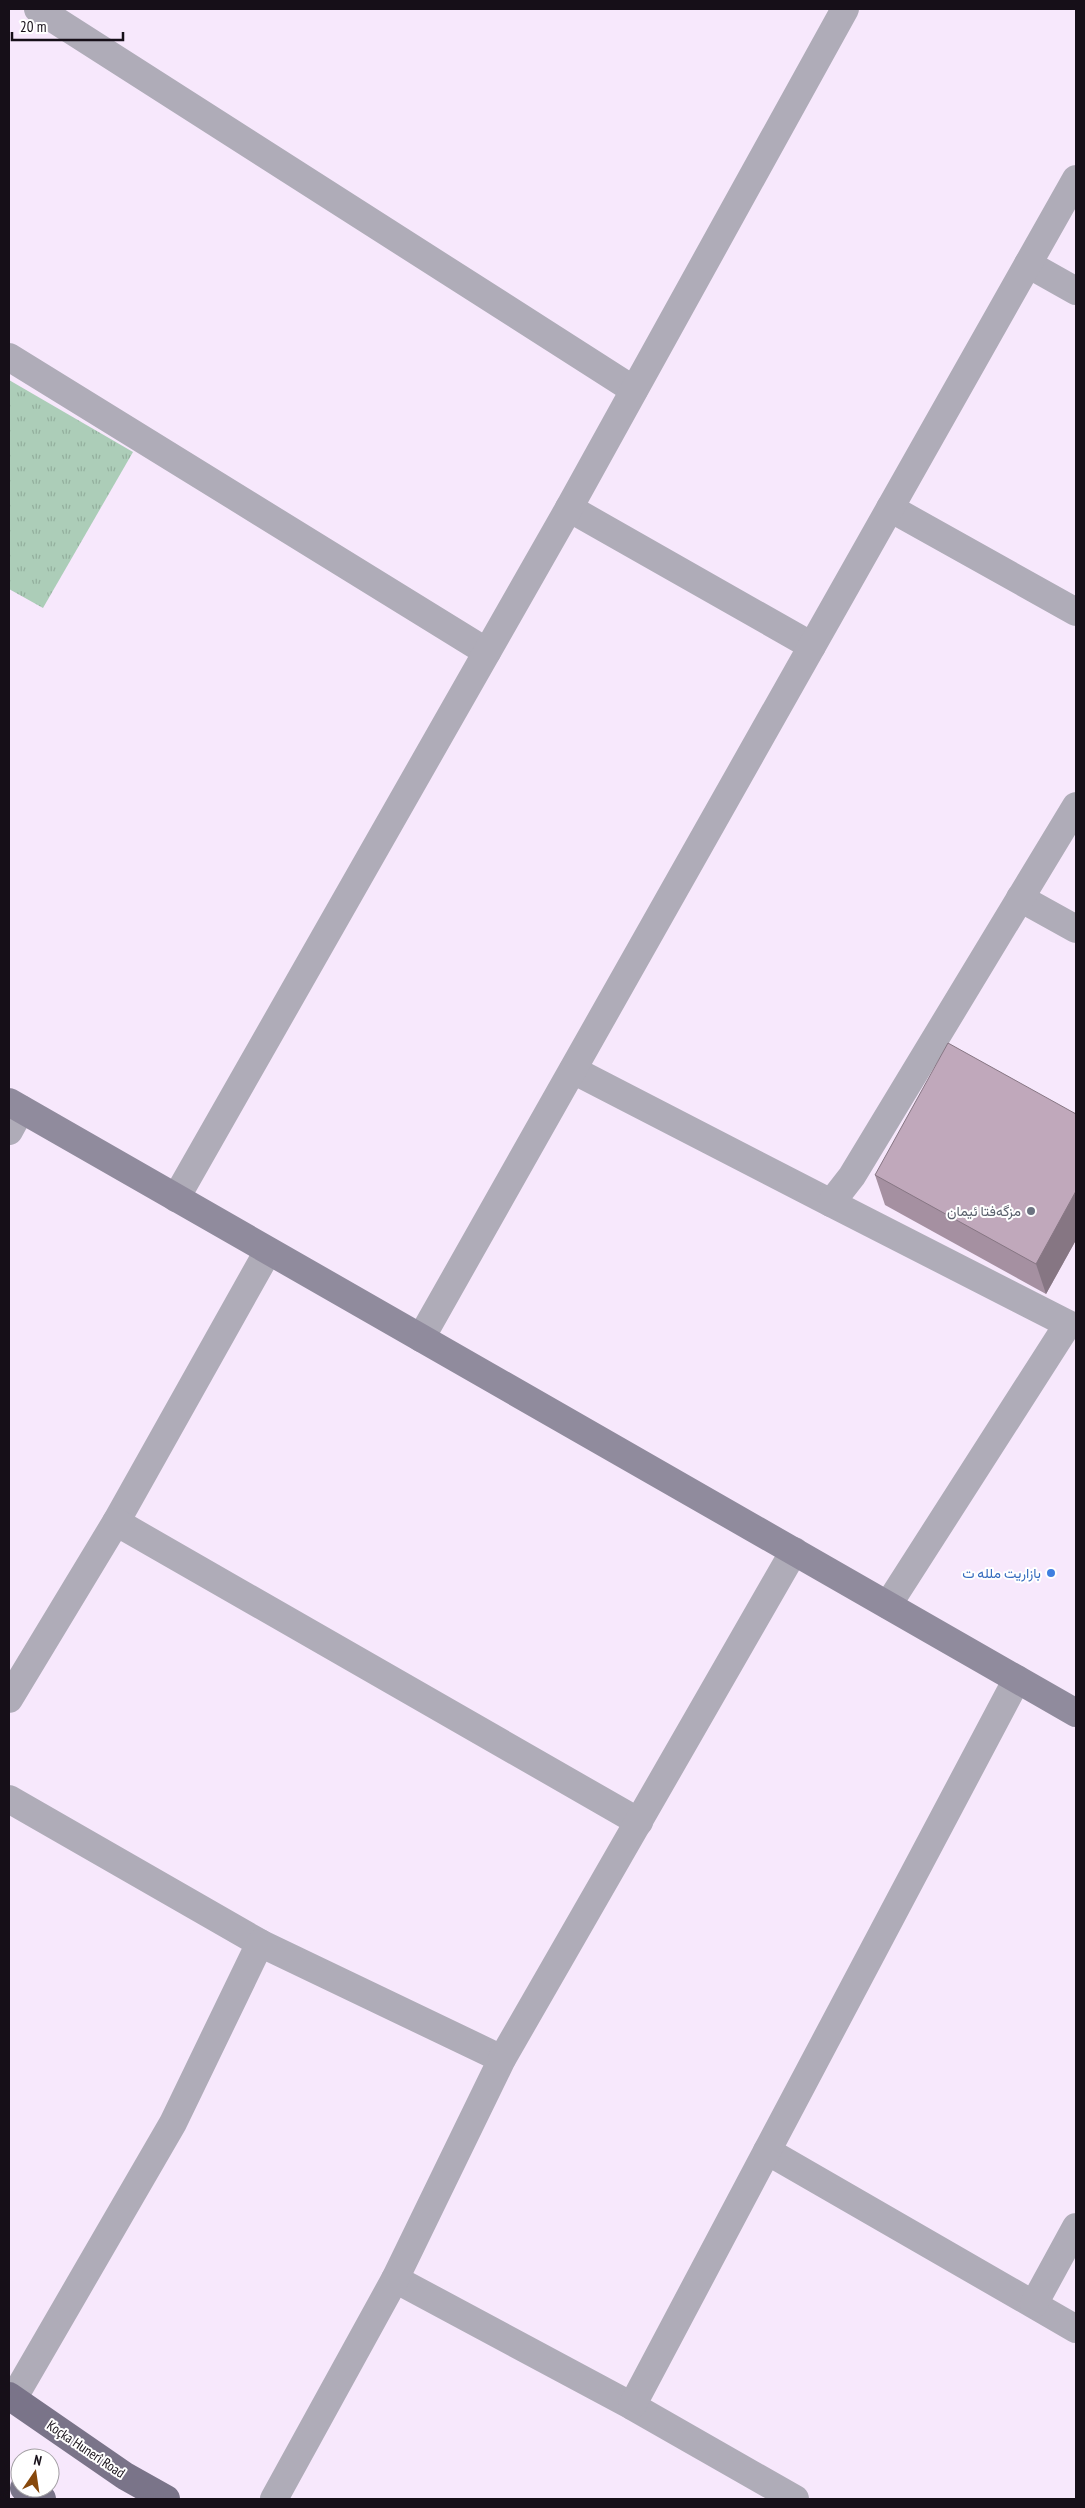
<svg xmlns="http://www.w3.org/2000/svg" width="1085" height="2508" viewBox="0 0 1085 2508" font-family="'PT Sans Narrow',Vazirmatn,sans-serif">
	<defs>
		<pattern id="grass-tufts" width="24" height="20" patternUnits="userSpaceOnUse" patternTransform="scale(1.25)"><rect width="24" height="20" fill="#accdb8"/><path d="M3 7l-1-3M5 7V3M7 7l1-3M15 17l-1-3M17 17v-4M19 17l1-3" fill="none" stroke="#93af9d"/></pattern>
	</defs>
	<rect width="100%" height="100%" fill="#f7e8fc"/>
	<polygon fill="url(#grass-tufts)" points="9,380 133,452 43,608 9,589"/>
	<g fill="none" stroke-linecap="round" stroke-linejoin="round">
		<g stroke="#afacb8" stroke-width="28">
			<polyline points="38,9 634,390"/>
			<polyline points="1028,264 1076,291"/>
			<polyline points="9,357 487,652"/>
			<polyline points="569,508 812,646"/>
			<polyline points="890,508 1076,612"/>
			<polyline points="1020,898 1076,929"/>
			<polyline points="573,1070 831,1203"/>
			<polyline points="9,1131 21,1109"/>
			<polyline points="176,1198 569,508 845,9"/>
			<polyline points="421,1338 1076,179"/>
			<polyline points="116,1522 268,1251"/>
			<polyline points="888,1605 1068,1324 831,1203 852,1176 1076,806"/>
			<polyline points="9,1699 116,1522 639,1822"/>
			<polyline points="9,1799 260,1943"/>
			<polyline points="767,2151 1076,2329"/>
			<polyline points="395,2279 632,2406 795,2499"/>
			<polyline points="1034,2304 1076,2227"/>
			<polyline points="13,2399 173,2123 260,1943 502,2059"/>
			<polyline points="632,2406 1017,1679"/>
			<polyline points="274,2499 395,2279 502,2059 794,1551"/>
		</g>
		<polyline stroke="#908b9d" stroke-width="28" points="9,1102 1076,1713"/>
		<g stroke="#7a7489" stroke-width="28">
			<polyline points="9,2396 125,2476 166,2499"/>
			<polyline points="24,2488 42,2499"/>
		</g>
	</g>
	<polygon fill="#a590a1" points="1076,1114 1076,1240 1046,1294 885,1205 875,1175"/>
	<polygon fill="#867683" points="1076,1191 1076,1240 1046,1294 1036,1264"/>
	<polygon fill="#c0a8bb" stroke="#867683" points="948,1043 1076,1114 1076,1191 1036,1264 875,1175"/>
	<circle fill="#6b7280" stroke="#fff" stroke-width="2" cx="1031" cy="1211" r="5"/>
	<circle fill="#3f7fe0" stroke="#fff" stroke-width="2" cx="1051" cy="1573" r="5"/>
	<g text-anchor="middle" stroke-width="4" stroke-linejoin="round" paint-order="stroke">
		<g font-size="14" fill="#5b616d" stroke="#fff" text-anchor="end">
			<text x="1021" y="1216">مزگەفتا ئيمان</text>
		</g>
		<g font-size="14" fill="#366cbe" stroke="#fff" text-anchor="end">
			<text x="1041" y="1578">بازاريت ملله ت</text>
		</g>
		<g font-size="14" fill="#160f18" stroke="#fff">
			<text transform="translate(86 2449) rotate(34)" y="5">Koçka Hunerî Road</text>
		</g>
	</g>
	<rect width="1085" height="2508" fill="none" stroke="#160f18" stroke-width="20"/>
	<g transform="translate(35 2473) rotate(13)"><circle r="24" fill="#ffffff" stroke="#a29fa3"/>
	<path d="M0-4L9 19L0 12L-9 19Z" fill="#87480c"/>
	<text y="-8" font-size="14" font-weight="bold" text-anchor="middle" fill="#160f18">N</text>
	</g>
	<path d="M12 32v8h111v-8" fill="none" stroke="#160f18" stroke-width="2.5"/>
	<text x="20" y="32" font-size="15" fill="#160f18" stroke="#ffffff" stroke-width="4" paint-order="stroke">20 m</text>
</svg>
